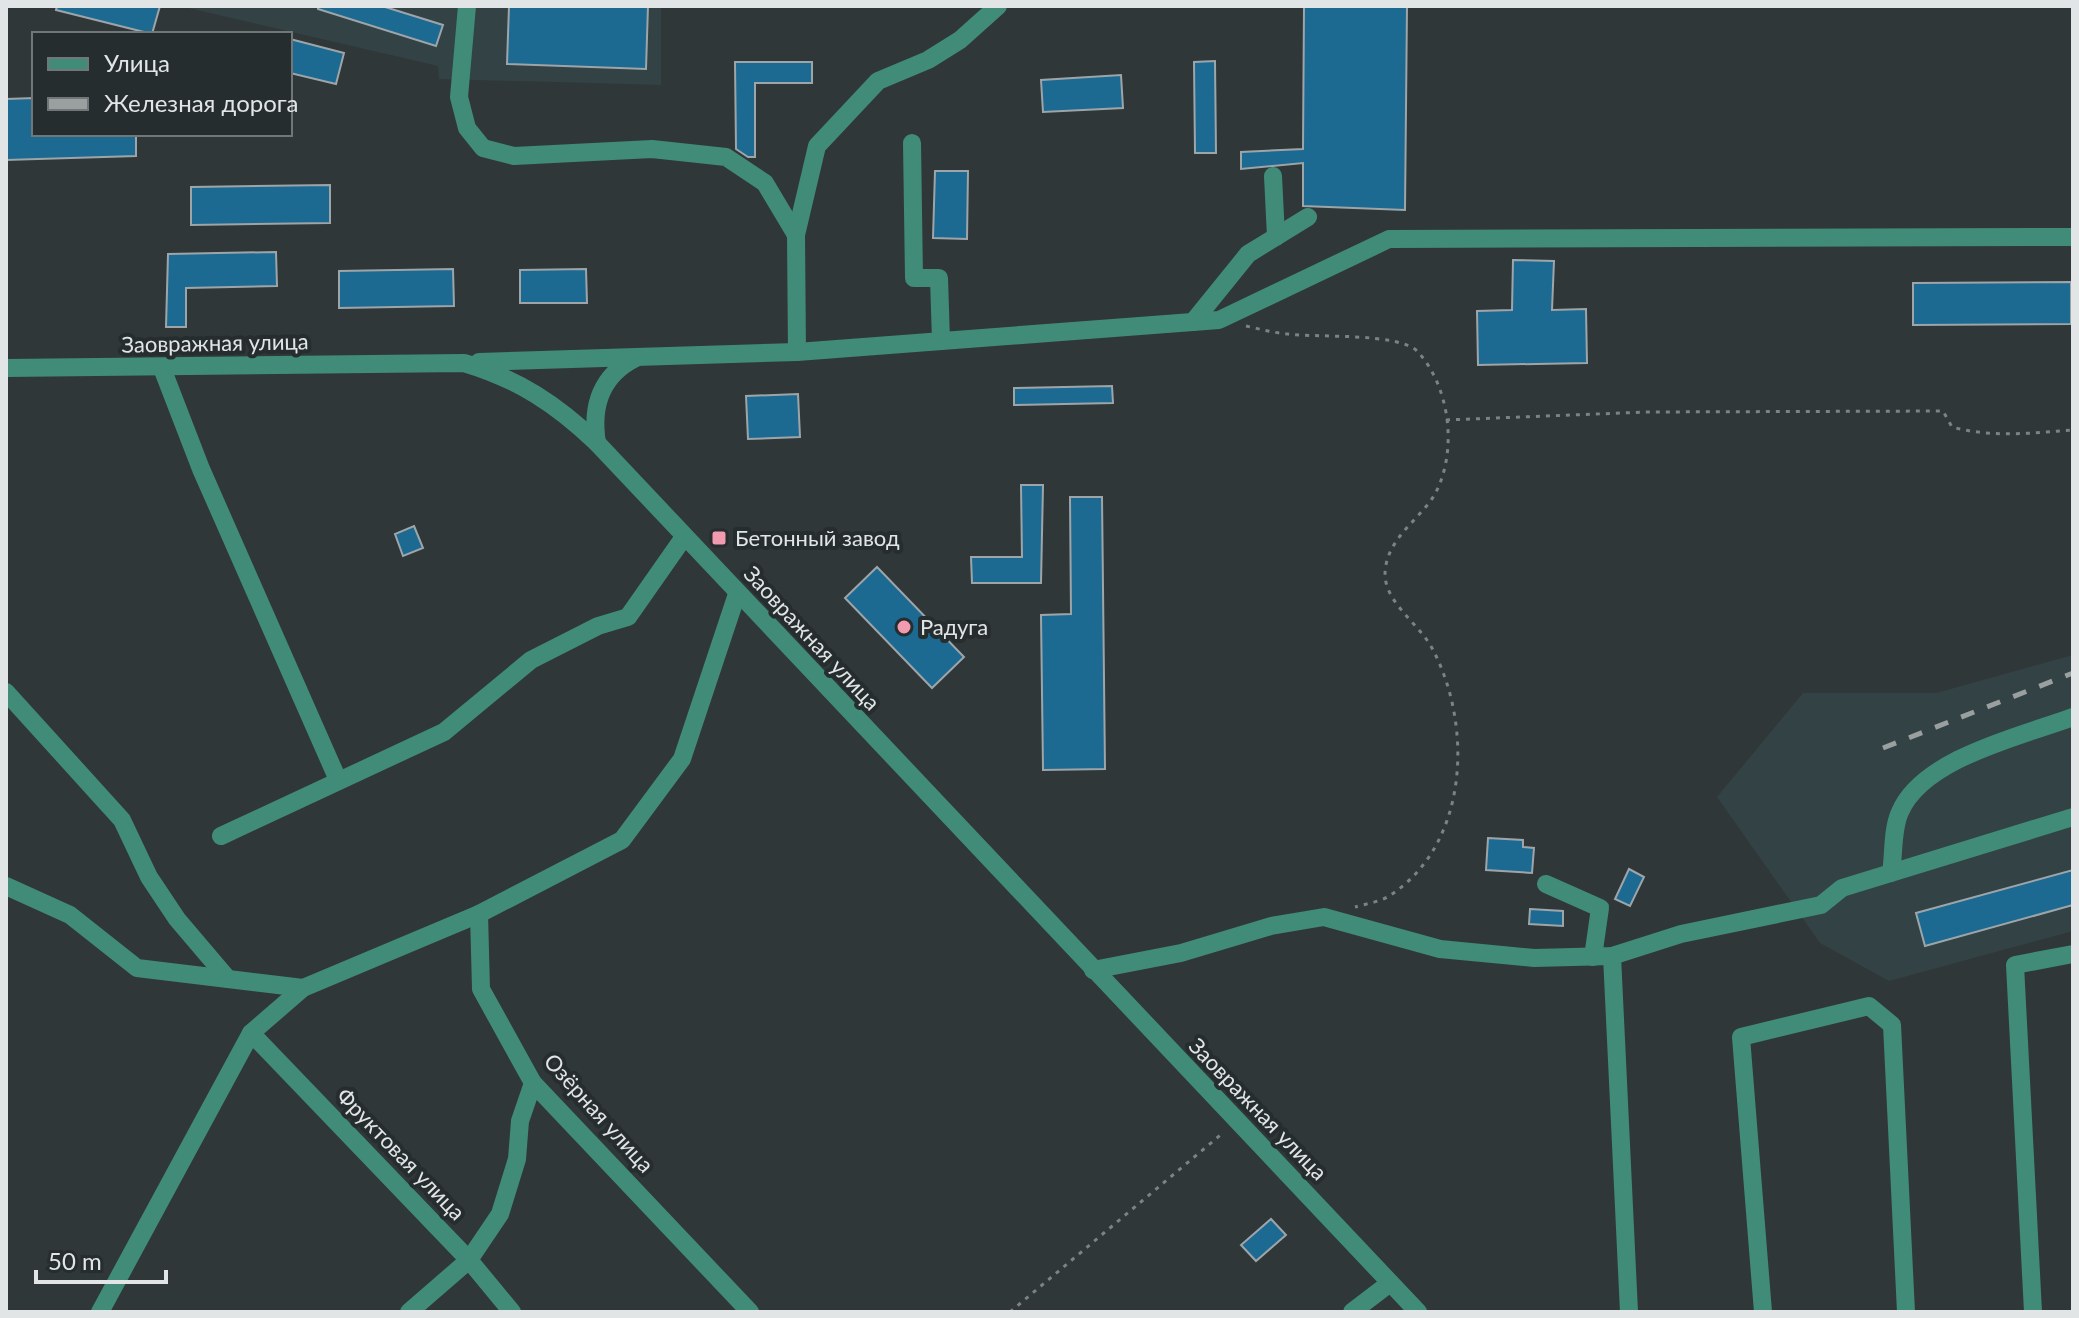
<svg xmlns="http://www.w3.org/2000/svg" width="2079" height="1318" viewBox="0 0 2079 1318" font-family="Lato,sans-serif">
	<rect width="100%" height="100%" fill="#303738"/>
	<g fill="#334244">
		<polygon points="180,6 661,6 661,85 439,79 438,66"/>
		<polygon points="2073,655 2073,931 1889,981 1820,943 1717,797 1803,693 1936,693"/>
	</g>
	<g fill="#1c6992" stroke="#9ea5a9" stroke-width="2">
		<polygon points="57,6 160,6 152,34 56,10"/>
		<polygon points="318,6 382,6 443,25 436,46 318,9"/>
		<polygon points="509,6 648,6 646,69 507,64"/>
		<polygon points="1304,6 1407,6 1405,210 1303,206 1303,163 1241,169 1241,152 1303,149"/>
		<polygon points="290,39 344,53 336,84 290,73"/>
		<polygon points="1215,61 1216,153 1195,153 1194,62"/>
		<polygon points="735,62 812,62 812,83 755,83 755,157 748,157 736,149"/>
		<polygon points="1121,75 1123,108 1043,112 1041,80"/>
		<polygon points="34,98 34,134 136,134 136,156 6,160 6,99"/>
		<polygon points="935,171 968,171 967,239 933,238"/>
		<polygon points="330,185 330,223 191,225 191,187"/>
		<polygon points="276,252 277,286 186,288 186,327 166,327 168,254"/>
		<polygon points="1513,260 1554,261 1552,310 1586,309 1587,363 1478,365 1477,311 1512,310"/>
		<polygon points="453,269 454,306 339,308 339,271"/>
		<polygon points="586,269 587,303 520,303 520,270"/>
		<polygon points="2071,282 2071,324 1913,325 1913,283"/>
		<polygon points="1112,386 1113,403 1014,405 1014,388"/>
		<polygon points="798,394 800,437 748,439 746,396"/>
		<polygon points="1021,485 1043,485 1041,583 972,583 971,557 1022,557"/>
		<polygon points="1070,497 1102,497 1105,769 1043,770 1041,615 1071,614"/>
		<polygon points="414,526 423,548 403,556 395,534"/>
		<polygon points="877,567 964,657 932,688 845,598"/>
		<polygon points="1488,838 1523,840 1523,847 1534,848 1532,873 1486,870"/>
		<polygon points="1629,869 1644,877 1630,906 1615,899"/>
		<polygon points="2073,870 2073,905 1925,946 1916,913"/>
		<polygon points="1530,909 1563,911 1563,926 1529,924"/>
		<polygon points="1271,1219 1286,1235 1256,1261 1241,1245"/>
	</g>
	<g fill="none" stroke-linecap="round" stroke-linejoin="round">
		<g stroke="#7d8283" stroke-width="3" stroke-dasharray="4 6" stroke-linecap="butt">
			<path d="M1246 326C1260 329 1274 333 1288 334 1316 338 1400 332 1418 352 1450 387 1458 451 1435 494 1420 520 1385 539 1385 575 1386 604 1420 624 1433 650 1473 726 1469 845 1389 896 1380 902 1365 904 1355 907"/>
			<path d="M1446 420 1647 412 1943 411 1952 427C1991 438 2033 433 2073 430"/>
			<polyline points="1010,1312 1224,1132"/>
		</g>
		<g stroke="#408c79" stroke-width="18">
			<polyline points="467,6 459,97 467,128 483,148 514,156 652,149 726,157 765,183 796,235"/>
			<polyline points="912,143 914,278 939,278 941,341"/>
			<polyline points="1273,176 1276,237"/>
			<polyline points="1193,322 1248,254 1308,217"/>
			<polyline points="797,352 796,235 817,146 878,81 928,60 960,40 998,6"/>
			<polyline points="479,362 797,352 1219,320 1389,239 2073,237"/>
			<path d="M6 368 464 363C518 379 556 404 597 443L1418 1312"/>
			<polyline points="162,368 201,469 338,780"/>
			<path d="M597 443C591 406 601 375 636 358"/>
			<polyline points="6,692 122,820 149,877 177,919 228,979"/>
			<polyline points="221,836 444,732 531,660 598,626 628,617 684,537"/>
			<path d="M1891 873C1894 855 1892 829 1900 812 1923 758 2022 736 2073 717"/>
			<polyline points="1546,884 1600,908 1593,957"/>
			<polyline points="6,886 70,915 137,968 303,988"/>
			<polyline points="479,914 481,989 533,1083 750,1312"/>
			<polyline points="1612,956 1629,1312"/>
			<polyline points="1093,970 1181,953 1271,926 1324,917 1440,949 1534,958 1612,956 1681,934 1821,905 1842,888 2073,817"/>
			<polyline points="251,1033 469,1260 512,1312"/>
			<polyline points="100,1312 251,1033 303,988 479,914 622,840 682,759 737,594"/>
			<polyline points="409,1312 469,1260 500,1214 517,1159 520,1121 533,1083"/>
			<polyline points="1352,1312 1390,1283"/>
			<polyline points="1763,1312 1741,1037 1869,1006 1892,1025 1906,1312"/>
			<polyline points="2033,1312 2015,965 2073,954"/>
		</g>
		<polyline stroke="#9a9fa0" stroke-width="5" stroke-dasharray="14 14" stroke-linecap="butt" points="1883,748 2073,673"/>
	</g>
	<g fill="#f29aaf" stroke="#262d2e" stroke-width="3">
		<rect x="711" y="530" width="16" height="16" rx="4"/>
		<circle cx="904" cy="627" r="8"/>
	</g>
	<g text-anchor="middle" stroke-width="8" stroke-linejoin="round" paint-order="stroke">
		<g font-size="22" fill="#e1e5e6" stroke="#262d2e">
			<text transform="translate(215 343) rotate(-1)" y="8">Заовражная улица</text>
			<text transform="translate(812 638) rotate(47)" y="8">Заовражная улица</text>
			<text transform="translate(1258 1109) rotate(46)" y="8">Заовражная улица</text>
			<text transform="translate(599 1113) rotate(48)" y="8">Озёрная улица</text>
			<text transform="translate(401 1154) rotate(46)" y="8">Фруктовая улица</text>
		</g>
		<g font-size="22" fill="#e1e5e6" stroke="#262d2e" text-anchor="start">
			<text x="735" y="546">Бетонный завод</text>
			<text x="920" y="635">Радуга</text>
		</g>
	</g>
	<rect width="2079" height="1318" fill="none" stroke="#e1e5e6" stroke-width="16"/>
	<rect x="32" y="32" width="260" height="104" fill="#262d2e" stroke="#717778" stroke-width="2"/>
	<rect x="48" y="58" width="40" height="12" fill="#408c79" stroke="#717778" stroke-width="2"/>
	<text x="104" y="72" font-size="24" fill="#e1e5e6">Улица</text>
	<rect x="48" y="98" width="40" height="12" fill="#9a9fa0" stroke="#717778" stroke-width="2"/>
	<text x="104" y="112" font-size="24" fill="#e1e5e6">Железная дорога</text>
	<path d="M36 1270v12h130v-12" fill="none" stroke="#e1e5e6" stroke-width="4"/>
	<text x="48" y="1270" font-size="24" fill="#e1e5e6" stroke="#262d2e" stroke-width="6" paint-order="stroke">50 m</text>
</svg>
